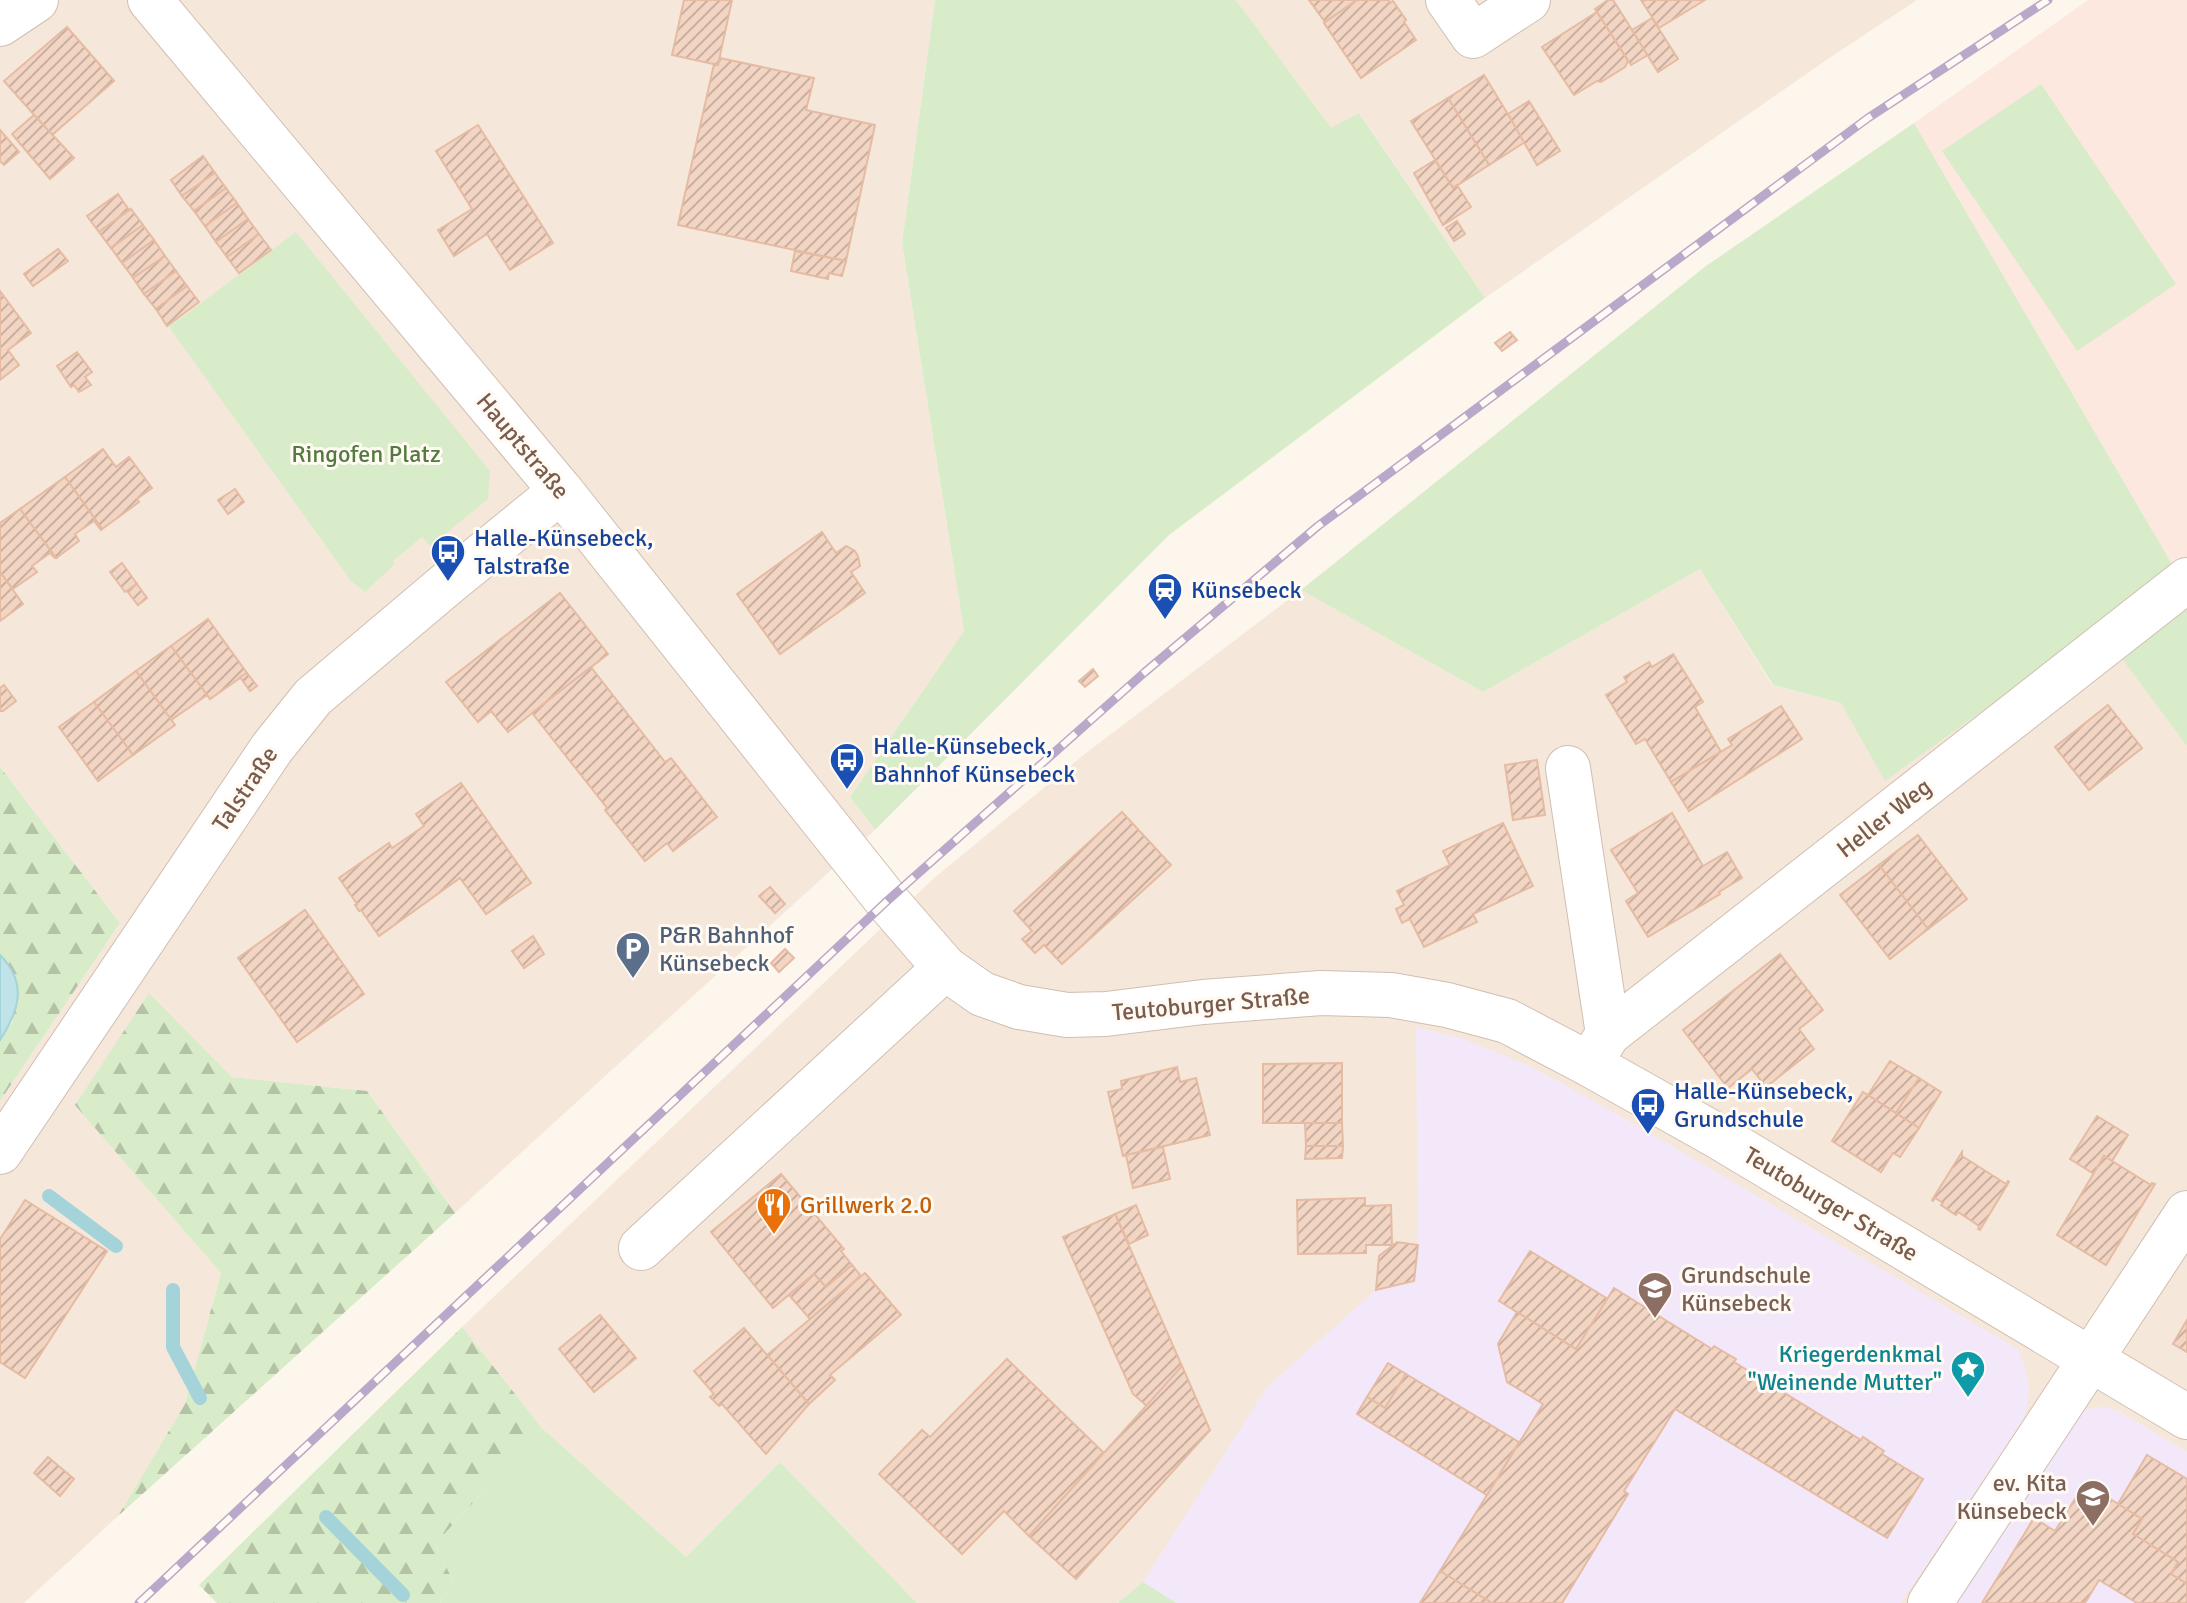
<svg xmlns="http://www.w3.org/2000/svg" width="2187" height="1603" viewBox="0 0 2187 1603" font-family="Signika,sans-serif">
	<defs>
		<pattern id="forest-firs" width="22" height="20" patternUnits="userSpaceOnUse" patternTransform="scale(2)"><rect width="22" height="20" fill="#d8ecc9"/><path d="M5 1l3.5 6h-7zM16 11l3.5 6h-7z" fill="#b4c2a5"/></pattern>
		<pattern id="building-hatch" width="6" height="6" patternUnits="userSpaceOnUse" patternTransform="scale(2)"><rect width="6" height="6" fill="#f3d5c3"/><path d="M-1 1l2-2M0 6l6-6M5 7l2-2" fill="none" stroke="#cab0a1"/></pattern>
	</defs>
	<rect width="100%" height="100%" fill="#fdf6ec"/>
	<g fill="#f5e8da">
		<polygon points="0,0 935,0 902,243 964,631 850,797 875,830 455,1213 367,1091 232,1077 149,994 76,1105 221,1273 185,1404 118,1516 24,1603 0,1603 0,1101 120,923 0,767"/>
		<polygon points="1236,0 1917,0 1825,61 1485,298 1360,114 1331,129"/>
		<polygon points="2187,561 2187,1452 2116,1410 1948,1603 1176,1603 1143,1582 1118,1603 917,1603 780,1462 686,1557 542,1428 462,1327 933,879 1086,753 1301,590 1483,692 1700,569 1772,685 1841,703"/>
	</g>
	<polygon fill="#fde8e0" points="2088,0 2187,0 2187,561 2176,571 1914,123"/>
	<g fill="#f3e8fa">
		<polygon points="1416,1027 1461,1038 1530,1066 1617,1114 2018,1349 2026,1371 2029,1385 2027,1407 2022,1422 1901,1603 1176,1603 1143,1582 1267,1387 1376,1290 1414,1281 1418,1244"/>
		<polygon points="2105,1407 2116,1410 2187,1452 2187,1603 1948,1603 2080,1413 2092,1408"/>
	</g>
	<g fill="#d8ecc9">
		<polygon points="935,0 1236,0 1331,128 1359,113 1485,298 1169,535 875,830 850,797 964,631 902,243"/>
		<polygon points="2041,84 2176,284 2077,351 1942,151"/>
		<polygon points="1914,123 2176,571 1885,781 1841,703 1773,685 1700,569 1483,692 1301,590 1706,266"/>
		<polygon points="296,232 490,471 488,499 430,546 422,537 393,561 395,564 365,592 351,581 169,327"/>
		<polygon points="2187,596 2187,746 2115,649"/>
		<polygon points="542,1428 686,1557 780,1462 917,1603 440,1603 454,1583 435,1544"/>
		<polygon points="1143,1582 1176,1603 1118,1603"/>
	</g>
	<g fill="url(#forest-firs)">
		<polygon points="0,767 120,923 0,1101 0,1040 13,1021 4,959 0,955"/>
		<polygon points="149,993 232,1077 367,1091 455,1213 118,1516 185,1404 221,1273 75,1105"/>
		<polygon points="462,1327 542,1428 435,1544 454,1583 440,1603 217,1603 199,1585"/>
	</g>
	<path fill="#bfe3e8" stroke="#a5d3da" stroke-width="2" d="M0 955C28 983 19 1011 0 1040Z"/>
	<g fill="none" stroke-linecap="round" stroke-linejoin="round">
		<g stroke="#a5d3da" stroke-width="14">
			<polyline points="49,1196 116,1246"/>
			<polyline points="173,1290 173,1347 200,1398"/>
			<polyline points="326,1517 403,1595"/>
		</g>
	</g>
	<g fill="url(#building-hatch)" stroke="#e6bba3" stroke-width="2">
		<polygon points="684,0 732,0 718,65 672,55"/>
		<polygon points="1309,0 1357,0 1325,22"/>
		<polygon points="1357,0 1389,0 1390,3 1393,1 1406,20 1404,22 1416,40 1361,78 1324,23"/>
		<polygon points="1608,0 1613,0 1648,55 1631,65 1595,9"/>
		<polygon points="1641,0 1705,0 1659,28"/>
		<polygon points="1597,12 1628,61 1625,67 1601,82 1597,81 1574,95 1542,47"/>
		<polygon points="1652,18 1678,59 1658,72 1632,30"/>
		<polygon points="67,27 114,81 52,135 4,81"/>
		<polygon points="720,58 814,78 806,110 875,125 846,261 678,225 714,64 718,65"/>
		<polygon points="1484,75 1525,142 1489,165 1448,98"/>
		<polygon points="1448,98 1489,165 1453,188 1411,121"/>
		<polygon points="1529,101 1560,151 1537,165 1508,114"/>
		<polygon points="34,115 74,158 50,179 12,134"/>
		<polygon points="478,125 553,243 510,270 487,234 454,256 438,230 472,209 436,151"/>
		<polygon points="0,130 19,152 4,165 0,161"/>
		<polygon points="203,156 215,173 182,196 171,180"/>
		<polygon points="1435,160 1453,188 1457,185 1471,207 1443,225 1414,173"/>
		<polygon points="215,173 226,188 194,211 182,196"/>
		<polygon points="226,188 237,203 205,226 194,211"/>
		<polygon points="118,194 129,210 99,232 87,216"/>
		<polygon points="237,203 248,219 216,242 205,226"/>
		<polygon points="131,209 143,225 111,248 99,232"/>
		<polygon points="248,219 259,234 227,257 216,242"/>
		<polygon points="1457,221 1465,234 1454,241 1446,228"/>
		<polygon points="143,225 154,240 122,263 111,248"/>
		<polygon points="259,234 271,250 239,273 227,257"/>
		<polygon points="154,240 165,256 133,278 122,263"/>
		<polygon points="58,249 68,261 33,286 24,274"/>
		<polygon points="795,251 846,261 842,276 829,273 828,279 791,271"/>
		<polygon points="165,256 176,271 144,294 133,278"/>
		<polygon points="176,271 187,286 156,309 144,294"/>
		<polygon points="187,286 199,302 167,326 156,309"/>
		<polygon points="0,291 31,333 8,350 19,365 0,380"/>
		<polygon points="1510,332 1517,340 1502,351 1495,343"/>
		<polygon points="77,352 92,372 85,377 91,385 79,392 74,385 71,387 57,366"/>
		<polygon points="103,449 116,467 129,457 152,488 137,499 139,502 102,529 65,477"/>
		<polygon points="65,477 102,529 101,530 94,521 75,534 79,541 56,558 20,509"/>
		<polygon points="235,489 244,502 228,514 218,500"/>
		<polygon points="20,509 56,558 55,558 50,553 32,566 37,572 13,589 0,572 0,523"/>
		<polygon points="822,532 836,553 846,546 855,551 858,556 860,566 851,572 865,593 780,654 737,594"/>
		<polygon points="122,563 137,584 125,592 110,572"/>
		<polygon points="0,572 23,604 0,621"/>
		<polygon points="137,584 147,598 138,605 127,591"/>
		<polygon points="560,593 608,654 508,732 491,711 478,722 446,682"/>
		<polygon points="208,619 247,673 210,699 171,646"/>
		<polygon points="171,646 207,695 171,720 136,671"/>
		<polygon points="1673,654 1703,702 1695,707 1721,752 1671,782 1645,739 1636,744 1606,695 1627,682 1624,677 1649,662 1652,667"/>
		<polygon points="591,667 665,762 671,758 717,817 673,851 667,843 645,861 605,810 607,808 532,713"/>
		<polygon points="1093,669 1098,676 1085,687 1079,681"/>
		<polygon points="136,671 175,725 133,755 94,702"/>
		<polygon points="247,673 257,686 250,691 240,677"/>
		<polygon points="4,685 16,701 3,711 0,711 0,688"/>
		<polygon points="94,702 133,755 98,781 59,727"/>
		<polygon points="2108,705 2142,748 2089,790 2055,747"/>
		<polygon points="1781,706 1802,739 1689,811 1671,782 1732,745 1728,739"/>
		<polygon points="1537,760 1545,815 1513,820 1505,765"/>
		<polygon points="461,783 531,883 486,914 460,878 379,936 361,910 359,911 355,905 357,904 339,878 389,843 392,848 424,826 416,814"/>
		<polygon points="1122,812 1171,865 1062,964 1044,945 1035,953 1022,939 1032,931 1014,911"/>
		<polygon points="1672,813 1703,866 1727,852 1742,878 1719,892 1720,894 1648,937 1626,901 1638,893 1611,850"/>
		<polygon points="1503,823 1533,886 1473,914 1477,922 1424,947 1410,919 1402,923 1396,909 1404,905 1397,891 1450,865 1443,851"/>
		<polygon points="1918,835 1967,899 1928,929 1879,865"/>
		<polygon points="1879,865 1928,929 1890,959 1840,895"/>
		<polygon points="770,887 785,904 775,913 759,896"/>
		<polygon points="305,910 364,994 297,1042 238,958"/>
		<polygon points="533,936 544,954 524,968 512,951"/>
		<polygon points="785,949 794,958 779,972 771,963"/>
		<polygon points="1780,954 1823,1010 1799,1029 1814,1049 1766,1087 1752,1069 1728,1088 1683,1030"/>
		<polygon points="1890,1061 1919,1078 1896,1113 1868,1095"/>
		<polygon points="1342,1063 1342,1123 1263,1123 1263,1064"/>
		<polygon points="1177,1067 1180,1082 1196,1078 1210,1135 1123,1156 1108,1092 1122,1089 1121,1081"/>
		<polygon points="1919,1078 1941,1092 1919,1128 1896,1113"/>
		<polygon points="1863,1092 1919,1128 1900,1157 1893,1153 1881,1172 1832,1141"/>
		<polygon points="2097,1116 2128,1135 2112,1161 2104,1156 2094,1174 2070,1159"/>
		<polygon points="1305,1123 1342,1123 1343,1146 1306,1146"/>
		<polygon points="1306,1146 1343,1146 1342,1158 1305,1159"/>
		<polygon points="1163,1147 1170,1179 1133,1188 1126,1155"/>
		<polygon points="1962,1152 1962,1156 2006,1184 2008,1181 2009,1182 1980,1230 1978,1229 1979,1226 1958,1212 1956,1215 1941,1205 1943,1203 1935,1198 1933,1201 1932,1200"/>
		<polygon points="2104,1156 2151,1185 2152,1183 2155,1184 2106,1265 2057,1235"/>
		<polygon points="781,1174 844,1249 841,1251 852,1265 826,1287 814,1274 773,1308 711,1232"/>
		<polygon points="1365,1198 1365,1206 1391,1205 1392,1245 1366,1245 1366,1253 1298,1254 1297,1200"/>
		<polygon points="25,1200 107,1251 25,1378 0,1362 0,1239"/>
		<polygon points="1136,1205 1148,1235 1129,1244 1115,1214"/>
		<polygon points="1115,1214 1182,1366 1147,1406 1133,1394 1063,1237"/>
		<polygon points="1397,1242 1418,1245 1414,1281 1376,1290 1379,1256"/>
		<polygon points="1530,1251 1608,1299 1576,1349 1499,1301"/>
		<polygon points="852,1265 861,1276 810,1319 789,1295 814,1274 826,1287"/>
		<polygon points="865,1273 901,1315 830,1375 835,1380 809,1404 767,1355"/>
		<polygon points="1614,1288 1712,1349 1714,1346 1736,1359 1734,1362 1861,1440 1863,1437 1884,1451 1882,1454 1923,1479 1887,1538 1675,1409 1624,1491 1628,1494 1562,1603 1492,1603 1440,1571 1543,1404 1507,1382 1498,1344 1517,1312 1576,1349"/>
		<polygon points="600,1315 636,1358 594,1392 559,1349"/>
		<polygon points="2187,1320 2187,1352 2173,1344"/>
		<polygon points="744,1328 809,1404 766,1454 722,1404 719,1406 710,1397 714,1394 694,1371"/>
		<polygon points="1007,1359 1104,1453 1029,1536 1004,1511 962,1554 879,1474 922,1430 930,1437"/>
		<polygon points="1388,1363 1406,1374 1385,1408 1367,1397"/>
		<polygon points="1182,1366 1210,1430 1076,1579 1029,1536"/>
		<polygon points="1406,1374 1519,1442 1487,1495 1357,1414 1367,1397 1385,1408"/>
		<polygon points="2147,1455 2187,1479 2187,1584 2171,1574 2178,1562 2133,1534 2142,1519 2118,1504"/>
		<polygon points="48,1457 74,1479 60,1496 34,1473"/>
		<polygon points="2085,1483 2142,1519 2133,1534 2178,1562 2171,1574 2187,1584 2187,1603 2137,1603 2099,1580 2085,1603 1982,1603 2034,1518 2055,1531"/>
		<polygon points="1440,1571 1492,1603 1420,1603"/>
	</g>
	<g fill="none" stroke-linecap="round" stroke-linejoin="round">
		<defs>
			<g id="minor">
				<polyline points="150,0 561,491 887,901 945,968 982,994 1019,1007 1067,1015 1106,1014 1203,1002 1321,993 1391,995 1447,1005 1507,1021 1589,1064 1719,1137 2187,1417"/>
				<polyline points="1448,0 1473,36 1528,0"/>
				<polyline points="0,24 36,0"/>
				<polyline points="1568,768 1608,1034"/>
				<polyline points="1589,1064 1608,1034 2187,580"/>
				<polyline points="0,1152 272,748 313,697 448,583 561,491"/>
				<polyline points="641,1248 945,968"/>
				<polyline points="1930,1603 2187,1213"/>
			</g>
		</defs>
		<use href="#minor" stroke="#d1beb0" stroke-width="46"/>
		<use href="#minor" stroke="#fff" stroke-width="44"/>
		<defs>
			<polyline id="rail" points="139,1603 887,901 1145,672 1318,526 1868,118 2048,0"/>
		</defs>
		<use href="#rail" stroke="#b9a8c9" stroke-width="9"/>
		<use href="#rail" stroke="#fffaf3" stroke-width="6" stroke-dasharray="18" stroke-linecap="butt"/>
	</g>
	<defs>
		<symbol id="bus-pin" viewBox="-11 -11 22 30"><path d="M0 17L-7.5 6A9.5 9.5 0 1 1 7.5 6Z" fill="#1a4fb4" stroke="#fffaf3"/><path d="M-5-6H5V4H4V6H2V4H-2V6H-4V4H-5ZM-3.5-4V0h7V-4ZM-3.5 1.2v1.5H-2V1.2ZM2 1.2v1.5H3.5V1.2Z" fill="#fff"/></symbol>
		<symbol id="station-pin" viewBox="-11 -11 22 30"><path d="M0 17L-7.5 6A9.5 9.5 0 1 1 7.5 6Z" fill="#1a4fb4" stroke="#fffaf3"/><path d="M-3-6H3Q5-6 5-4V2Q5 4 3 4L4.5 6H3L1.5 4h-3L-3 6H-4.5L-3 4Q-5 4-5 2V-4Q-5-6-3-6ZM-3.5-4v3h7v-3ZM-3.5 1v1.5H-2V1ZM2 1v1.5H3.5V1Z" fill="#fff"/></symbol>
		<symbol id="parking-pin" viewBox="-11 -11 22 30"><path d="M0 17L-7.5 6A9.5 9.5 0 1 1 7.5 6Z" fill="#5c6f8a" stroke="#fffaf3"/><path d="M-3.5-5.5H1a3.5 3.5 0 0 1 0 7H-1V5.5H-3.5ZM-1-3.4V-.6H.8a1.4 1.4 0 0 0 0-2.8Z" fill="#fff"/></symbol>
		<symbol id="restaurant-pin" viewBox="-11 -11 22 30"><path d="M0 17L-7.5 6A9.5 9.5 0 1 1 7.5 6Z" fill="#e8710a" stroke="#fffaf3"/><path d="M-5-6h1v4h1v-4h1v4h1v-4h1v5L-1.5 .5V6h-2V.5L-5-1ZM5-6V6H3V1.5H1.5Q1.5-4 5-6Z" fill="#fff"/></symbol>
		<symbol id="school-pin" viewBox="-11 -11 22 30"><path d="M0 17L-7.5 6A9.5 9.5 0 1 1 7.5 6Z" fill="#8d6e63" stroke="#fffaf3"/><path d="M0-5L7-2L0 1L-7-2ZM-4 1L0 2.5L4 1V4Q0 6-4 4Z" fill="#fff"/></symbol>
		<symbol id="sight-pin" viewBox="-11 -11 22 30"><path d="M0 17L-7.5 6A9.5 9.5 0 1 1 7.5 6Z" fill="#0f9aa8" stroke="#fffaf3"/><path d="M0-6L1.8-2.2L6-1.7L2.9 1.2L3.7 5.4L0 3.3L-3.7 5.4L-2.9 1.2L-6-1.7L-1.8-2.2Z" fill="#fff"/></symbol>
	</defs>
	<g fill-rule="evenodd">
		<use href="#bus-pin" x="428" y="532" width="40" height="54"/>
		<use href="#station-pin" x="1145" y="570" width="40" height="54"/>
		<use href="#bus-pin" x="827" y="740" width="40" height="54"/>
		<use href="#parking-pin" x="613" y="929" width="40" height="54"/>
		<use href="#bus-pin" x="1628" y="1085" width="40" height="54"/>
		<use href="#restaurant-pin" x="754" y="1185" width="40" height="54"/>
		<use href="#school-pin" x="1635" y="1269" width="40" height="54"/>
		<use href="#sight-pin" x="1948" y="1348" width="40" height="54"/>
		<use href="#school-pin" x="2073" y="1477" width="40" height="54"/>
	</g>
	<g text-anchor="middle" stroke-width="6" stroke-linejoin="round" paint-order="stroke">
		<g font-size="24" fill="#7a5c4d" stroke="#fffaf3">
			<text transform="translate(523 446) rotate(50)" y="8">Hauptstraße</text>
			<text transform="translate(245 789) rotate(-56)" y="8">Talstraße</text>
			<text transform="translate(1884 818) rotate(-38)" y="8">Heller Weg</text>
			<text transform="translate(1211 1004) rotate(-5)" y="8">Teutoburger Straße</text>
			<text transform="translate(1831 1204) rotate(31)" y="8">Teutoburger Straße</text>
		</g>
		<g font-size="24" fill="#537a41" stroke="#fffaf3">
			<text x="366" y="462">Ringofen Platz</text>
		</g>
		<g font-size="24" fill="#164399" stroke="#fffaf3" text-anchor="start">
			<text x="474" y="546">Halle-Künsebeck,<tspan x="474" dy="28">Talstraße</tspan></text>
			<text x="1191" y="598">Künsebeck</text>
			<text x="873" y="754">Halle-Künsebeck,<tspan x="873" dy="28">Bahnhof Künsebeck</tspan></text>
			<text x="1674" y="1099">Halle-Künsebeck,<tspan x="1674" dy="28">Grundschule</tspan></text>
		</g>
		<g font-size="24" fill="#4e5e75" stroke="#fffaf3" text-anchor="start">
			<text x="659" y="943">P&amp;R Bahnhof<tspan x="659" dy="28">Künsebeck</tspan></text>
		</g>
		<g font-size="24" fill="#c56008" stroke="#fffaf3" text-anchor="start">
			<text x="800" y="1213">Grillwerk 2.0</text>
		</g>
		<g font-size="24" fill="#785e54" stroke="#fffaf3" text-anchor="start">
			<text x="1681" y="1283">Grundschule<tspan x="1681" dy="28">Künsebeck</tspan></text>
			<text x="2067" y="1491" text-anchor="end">ev. Kita<tspan x="2067" dy="28">Künsebeck</tspan></text>
		</g>
		<g font-size="24" fill="#0d838f" stroke="#fffaf3" text-anchor="end">
			<text x="1942" y="1362">Kriegerdenkmal<tspan x="1942" dy="28">"Weinende Mutter"</tspan></text>
		</g>
	</g>
</svg>
